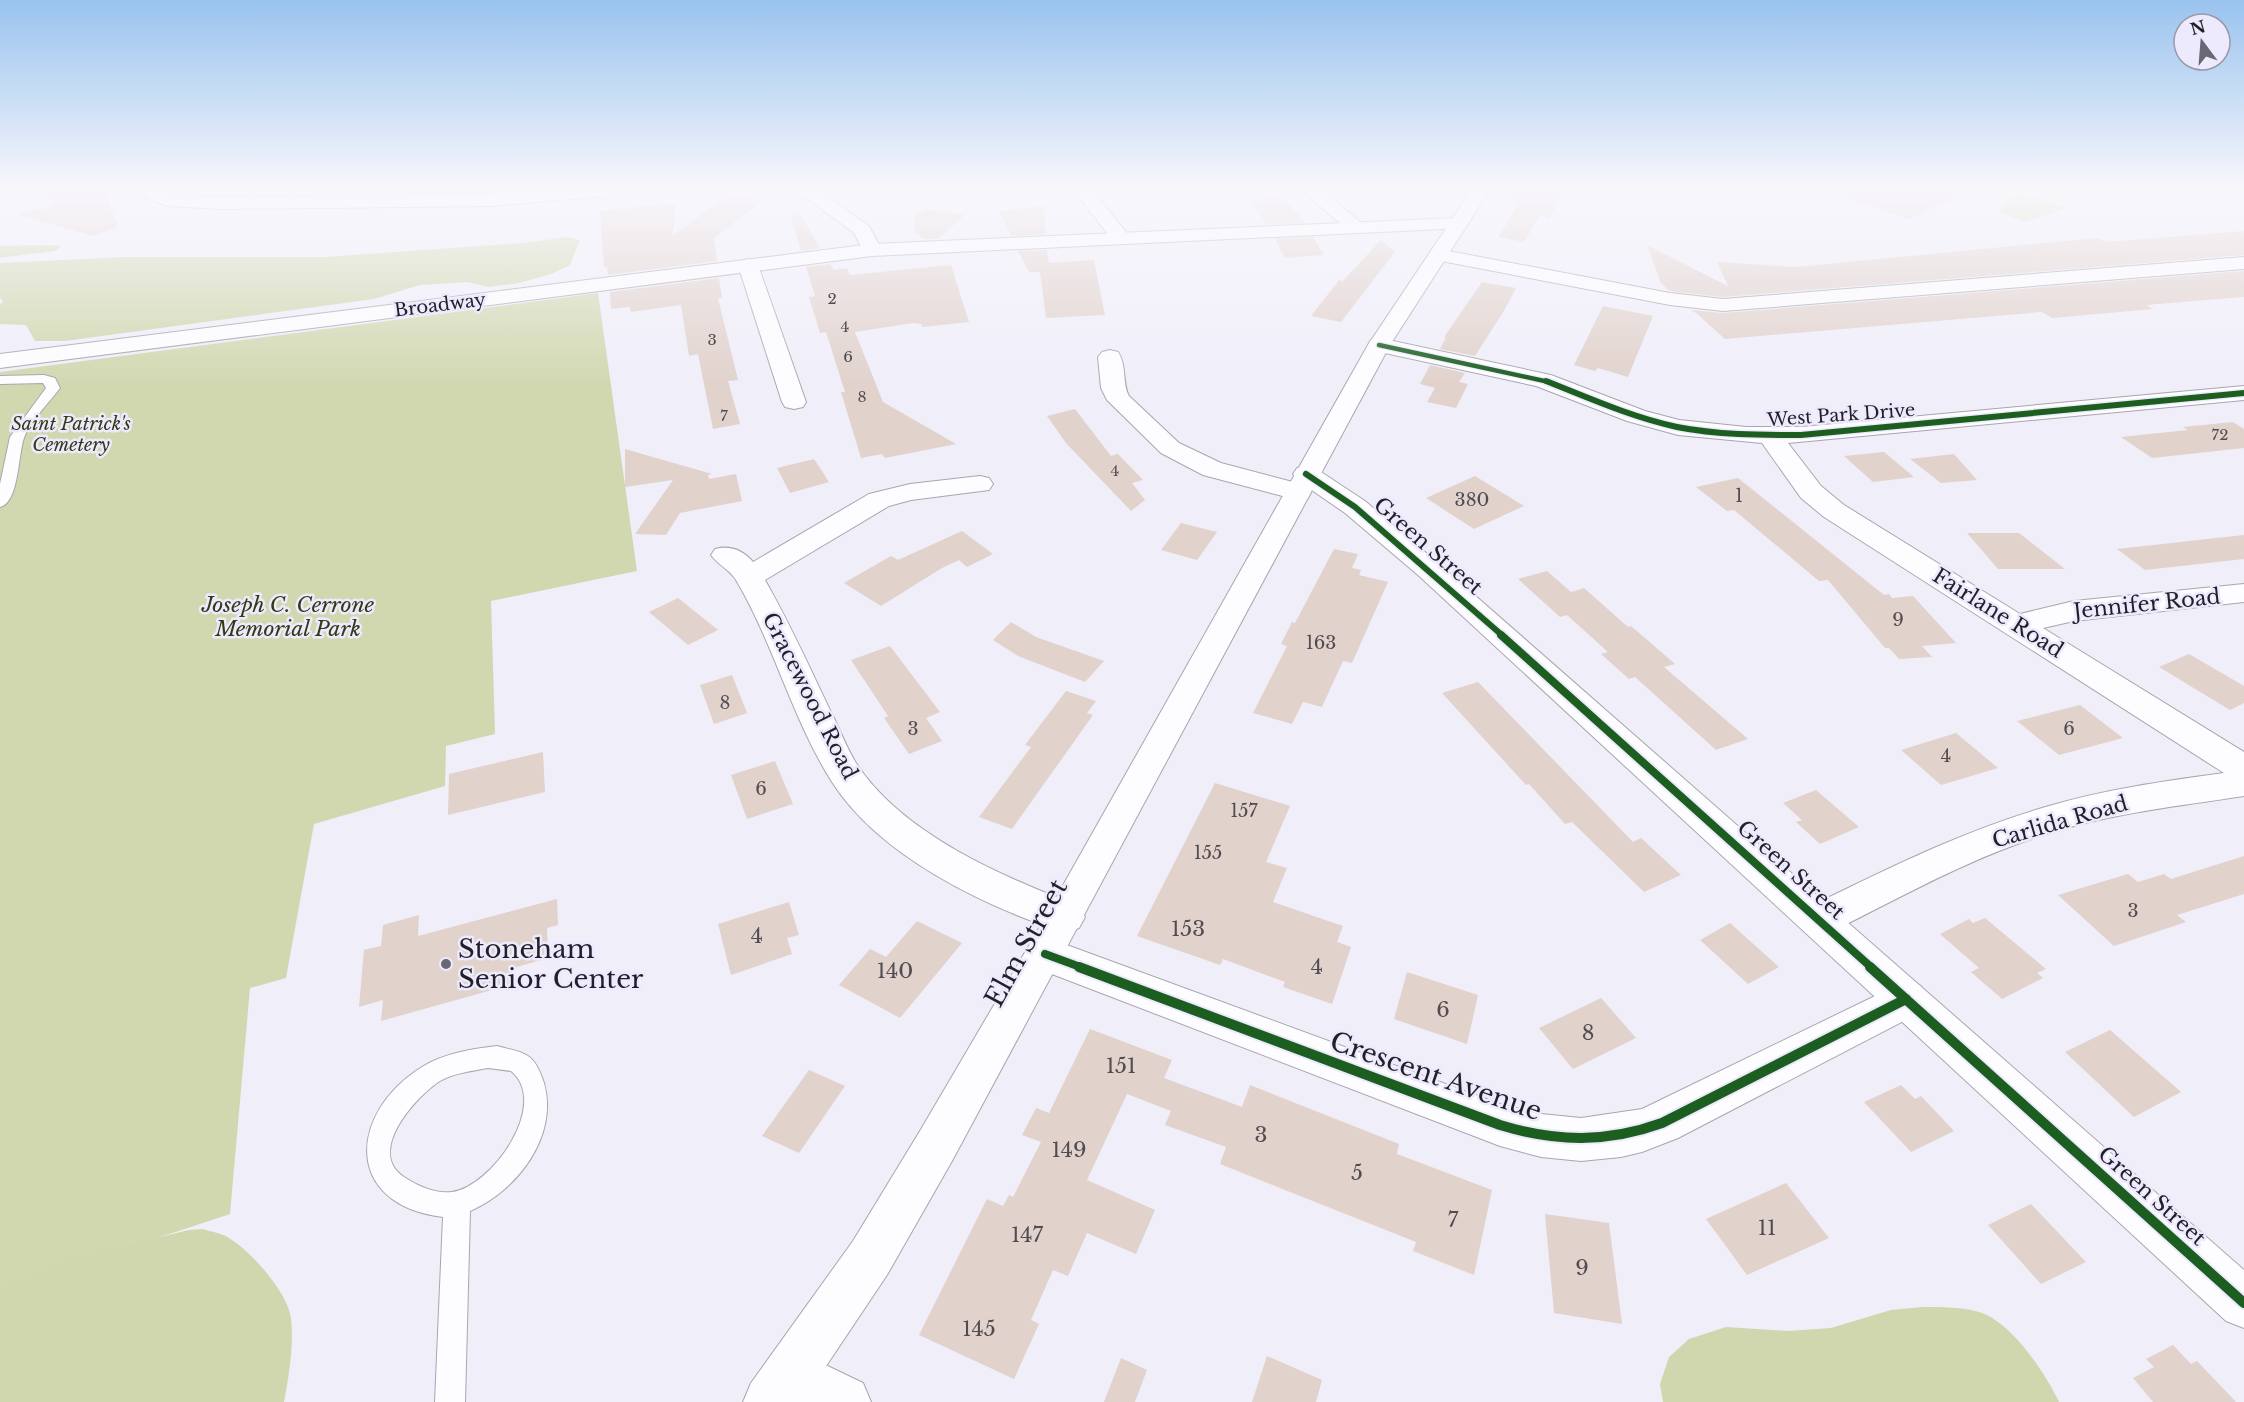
<svg xmlns="http://www.w3.org/2000/svg" width="2244" height="1402" viewBox="0 0 2244 1402" font-family="'Libre Baskerville',serif">
	<rect width="100%" height="100%" fill="#f0eef9"/>
	<g fill="#d1d8b0">
		<polygon points="2020,193 2067,208 2026,222 1999,212 2007,202 2008,198"/>
		<polygon points="598,293 637,571 491,601 495,734 446,746 445,786 314,824 286,978 250,988 230,1214 0,1290 0,372"/>
	</g>
	<g fill="#d0d7ae">
		<polygon points="568,237 580,240 570,265 551,274 519,283 489,287 467,282 420,285 374,299 65,341 35,341 26,325 0,324 0,305 3,301 0,298 0,263 125,257 324,257 522,243"/>
		<polygon points="49,245 62,246 55,251 0,258 0,246"/>
		<path d="M203 1229C211 1232 222 1233 229 1238 251 1251 288 1293 291 1318 294 1344 289 1376 284 1402H0V1288L65 1260 189 1230Z"/>
		<path d="M1923 1307C1942 1307 1961 1307 1979 1312 2011 1321 2046 1374 2059 1402H1663L1660 1384 1669 1357 1689 1339 1726 1327 1788 1331 1831 1328 1891 1310Z"/>
	</g>
	<g fill="#e1d2cc">
		<polygon points="75,188 100,188 102,192 105,192 118,227 93,236 16,214 52,206 48,193"/>
		<polygon points="1493,188 1567,188 1549,219 1540,215 1524,242 1498,237 1519,204"/>
		<polygon points="1831,188 1981,188 1908,219 1830,193"/>
		<polygon points="728,196 764,200 714,238 717,261 608,275 607,267 604,267 600,211 675,203 673,235"/>
		<polygon points="1282,197 1297,213 1304,223 1266,224 1251,200"/>
		<polygon points="1043,206 1046,234 1011,236 999,211"/>
		<polygon points="925,209 965,215 938,239 924,239 915,233 915,217"/>
		<polygon points="800,214 820,248 801,251 791,218"/>
		<polygon points="2244,231 2244,255 1723,297 1669,291 1661,283 1647,245 1728,286 1717,262 1796,267 2097,238 2106,242"/>
		<polygon points="1313,237 1324,255 1285,258 1275,239"/>
		<polygon points="1381,240 1395,252 1341,322 1311,316 1340,279 1342,282"/>
		<polygon points="1047,250 1049,263 1094,260 1105,315 1046,318 1040,272 1029,272 1018,251"/>
		<polygon points="830,264 834,270 847,268 850,275 951,265 969,322 923,327 921,324 913,323 855,332 883,402 956,444 885,458 882,454 861,458 841,392 845,392 826,332 820,333 809,297 815,296 806,267"/>
		<polygon points="2244,271 2244,297 2146,305 2153,309 2052,318 2042,312 1725,339 1696,313 1697,311 1695,313 1691,310 1723,313"/>
		<polygon points="719,278 722,298 718,298 738,380 728,381 740,424 713,429 698,354 689,356 681,305 631,312 630,307 611,309 610,292"/>
		<polygon points="1482,282 1516,288 1505,309 1475,356 1440,349 1446,337 1444,337"/>
		<polygon points="1603,306 1653,316 1628,377 1598,368 1595,371 1574,365"/>
		<polygon points="1430,365 1465,373 1459,382 1468,384 1456,408 1427,402 1435,388 1420,384"/>
		<polygon points="1075,409 1111,456 1118,454 1143,480 1132,483 1145,500 1131,511 1066,443 1047,416"/>
		<polygon points="2233,422 2244,429 2244,448 2152,458 2121,437 2188,430 2183,427"/>
		<polygon points="625,449 712,474 708,475 709,479 736,474 742,501 680,513 666,535 635,534 673,480 625,487"/>
		<polygon points="1884,452 1914,477 1873,482 1844,456"/>
		<polygon points="1954,454 1977,480 1941,483 1910,459"/>
		<polygon points="814,459 829,482 790,493 777,468"/>
		<polygon points="1475,476 1524,506 1474,529 1426,498"/>
		<polygon points="1738,478 1884,595 1889,594 1892,598 1913,596 1956,643 1922,646 1932,657 1899,659 1889,648 1885,648 1828,580 1819,581 1734,510 1727,511 1696,487"/>
		<polygon points="1181,523 1217,532 1197,560 1161,550"/>
		<polygon points="962,531 993,554 967,567 959,560 942,568 881,606 844,583 891,556 898,560"/>
		<polygon points="1967,533 2019,533 2065,569 1998,569"/>
		<polygon points="2244,535 2244,559 2145,570 2117,549"/>
		<polygon points="1334,549 1358,554 1352,568 1361,570 1359,575 1388,582 1352,663 1343,661 1322,707 1303,702 1292,724 1253,713 1287,646 1281,644 1292,622 1295,623"/>
		<polygon points="1547,571 1571,592 1584,588 1628,627 1631,626 1675,664 1664,667 1748,739 1716,750 1635,677 1629,679 1601,654 1608,652 1567,615 1560,617 1518,579"/>
		<polygon points="678,598 718,630 688,645 649,612"/>
		<polygon points="1011,622 1036,637 1104,661 1085,682 1018,656 993,640"/>
		<polygon points="890,646 940,712 926,718 942,741 909,754 884,718 888,716 851,660"/>
		<polygon points="2189,654 2244,686 2244,703 2230,710 2159,667"/>
		<polygon points="732,675 747,713 714,724 700,685"/>
		<polygon points="1478,682 1633,842 1641,838 1681,875 1644,892 1572,822 1565,824 1529,784 1526,785 1442,693"/>
		<polygon points="1066,691 1096,701 1087,713 1093,715 1012,829 979,817 1031,747 1025,745"/>
		<polygon points="2080,705 2123,738 2059,755 2017,721"/>
		<polygon points="1956,733 1998,768 1941,785 1901,750"/>
		<polygon points="543,752 545,792 448,815 449,774"/>
		<polygon points="775,761 793,804 747,819 731,775"/>
		<polygon points="1215,783 1290,806 1266,862 1287,868 1273,902 1343,926 1337,942 1351,947 1332,1004 1283,987 1285,982 1223,959 1220,965 1137,936"/>
		<polygon points="1816,790 1859,827 1820,844 1796,822 1802,820 1783,803"/>
		<polygon points="2244,856 2244,894 2177,915 2186,922 2114,946 2058,895 2128,874 2138,882 2164,874 2171,879"/>
		<polygon points="557,899 558,925 547,928 548,958 510,969 510,985 381,1021 383,1000 359,1007 364,950 381,946 383,925 419,915 418,936"/>
		<polygon points="789,902 799,935 787,938 792,954 731,975 718,924"/>
		<polygon points="1985,918 2046,969 2037,973 2043,978 2002,999 1971,972 1979,968 1940,934 1969,919 1973,923"/>
		<polygon points="917,921 962,943 900,1018 839,985 870,949 886,957"/>
		<polygon points="1730,923 1779,967 1748,984 1700,940"/>
		<polygon points="1407,972 1478,995 1467,1044 1394,1019"/>
		<polygon points="1601,998 1636,1038 1573,1069 1539,1028"/>
		<polygon points="1090,1029 1172,1060 1164,1078 1242,1107 1250,1085 1399,1144 1397,1154 1492,1190 1474,1275 1413,1251 1416,1242 1220,1164 1226,1147 1165,1125 1171,1111 1127,1094 1087,1180 1155,1210 1136,1254 1087,1233 1068,1276 1053,1270 1031,1320 1039,1324 1014,1379 919,1335 987,1199 1003,1206 1009,1195 1013,1197 1041,1142 1022,1135 1036,1108 1049,1113"/>
		<polygon points="2110,1030 2181,1092 2134,1117 2065,1052"/>
		<polygon points="809,1070 845,1086 799,1153 762,1136"/>
		<polygon points="1901,1085 1915,1099 1921,1096 1954,1131 1911,1152 1864,1102"/>
		<polygon points="1786,1183 1829,1238 1747,1275 1706,1219"/>
		<polygon points="2031,1204 2086,1262 2041,1284 1988,1225"/>
		<polygon points="1545,1214 1609,1223 1622,1324 1554,1313"/>
		<polygon points="2173,1345 2191,1364 2197,1361 2236,1402 2153,1402 2133,1378 2154,1367 2146,1359"/>
		<polygon points="1267,1356 1322,1380 1316,1402 1252,1402"/>
		<polygon points="1121,1358 1147,1370 1135,1402 1104,1402"/>
	</g>
	<g fill="none" stroke-linecap="round" stroke-linejoin="round">
		<defs>
			<g id="service">
				<path d="M44 375 55 378 60 388C49 403 30 421 24 438 18 454 19 503 0 507V484L10 437 46 388 43 383 0 384V376Z"/>
				<path d="M497 1046C507 1049 519 1050 528 1056 536 1061 541 1074 544 1083 559 1136 517 1191 470 1211L465 1402H435L443 1217C343 1205 348 1113 422 1067 444 1053 472 1049 497 1046ZM488 1068 511 1071C551 1104 491 1187 452 1192 435 1194 418 1186 404 1177 366 1152 415 1097 440 1081 454 1073 472 1071 488 1068Z"/>
			</g>
			<g id="minor">
				<polygon points="139,188 157,188 171,195 222,197 491,194 574,188 650,188 641,193 491,206 222,209 168,206 146,198"/>
				<polygon points="793,188 814,188 869,226 882,250 879,254 865,254 854,233"/>
				<polygon points="1072,188 1090,188 1130,237 1127,241 1113,241"/>
				<polygon points="1299,188 1319,188 1366,227 1356,233 1349,231"/>
				<polygon points="1438,249 1670,293 1723,299 2244,257 2244,269 1723,311 1670,305 1431,259 1428,255 1431,251"/>
				<polygon points="748,259 755,261 758,265 806,402 803,407 794,409 785,407 782,402 738,265 741,261"/>
				<path d="M1379 338 1551 375 1645 411 1679 420 1746 427H1801L2244 386V400L1788 443 1821 486 1844 505 2020 614 2074 601 2244 584V602L2074 621 2043 628 2244 752V796C2179 806 2113 813 2050 833 1974 856 1903 896 1833 931L1819 936 1805 931 1799 920 1805 909C1885 870 1964 830 2049 806 2106 789 2165 781 2224 773L1824 517 1801 498 1762 443 1678 435 1627 421 1536 386 1371 350 1368 345 1371 340Z"/>
				<path d="M1110 350 1118 352C1127 365 1122 383 1129 396L1179 443 1221 463 1308 486 1311 492 1308 498 1298 500 1203 475 1161 453 1107 400 1101 388 1098 357 1102 352Z"/>
				<path d="M980 476 989 478 993 484 989 490 911 500 889 506 765 580C789 622 809 666 830 710 839 727 846 747 856 763 902 834 1003 877 1079 906L1085 917 1079 928 1065 933C984 906 879 856 832 782 792 719 774 644 736 580 729 569 718 565 711 555L715 549C730 545 743 550 753 562L869 494 910 484Z"/>
				<polygon points="1045,937 1500,1104 1541,1114 1581,1118 1642,1109 1906,981 1921,986 1927,999 1921,1012 1678,1138 1642,1152 1621,1157 1581,1161 1541,1157 1500,1146 1031,966 1025,954 1031,942"/>
				<polygon points="790,1348 863,1383 871,1402 789,1402 771,1393 764,1374 771,1355"/>
			</g>
			<polygon id="tertiary" points="1306,466 1315,468 1365,501 1438,563 2244,1270 2244,1328 2226,1321 1418,575 1345,513 1297,480 1293,474 1297,468"/>
			<polygon id="secondary" points="1457,218 1464,220 1467,224 1464,228 872,256 0,368 0,354 872,244"/>
			<polygon id="primary" points="1473,188 1491,188 1390,345 952,1161 887,1275 802,1402 743,1402 751,1383 853,1241 920,1131 1031,942 1368,345"/>
		</defs>
		<use href="#service" stroke="#a8a6af" stroke-width="2"/>
		<use href="#minor" stroke="#a8a6af" stroke-width="2"/>
		<use href="#tertiary" stroke="#a8a6af" stroke-width="2"/>
		<use href="#secondary" stroke="#a8a6af" stroke-width="2"/>
		<use href="#primary" stroke="#a8a6af" stroke-width="2"/>
		<use href="#service" fill="#fdfcfe" fill-rule="evenodd"/>
		<use href="#minor" fill="#fdfcfe" fill-rule="evenodd"/>
		<use href="#tertiary" fill="#fdfcfe" fill-rule="evenodd"/>
		<use href="#secondary" fill="#fdfcfe" fill-rule="evenodd"/>
		<use href="#primary" fill="#fdfcfe" fill-rule="evenodd"/>
		<defs>
			<polyline id="cycleway-far3" points="1379,345 1549,382"/>
			<g id="cycleway-far2">
				<path d="M1546 381C1589 398 1631 417 1677 427 1717 435 1760 435 1801 435L2244 393"/>
				<polyline points="1306,474 1355,507 1503,636"/>
			</g>
			<g id="cycleway-far1">
				<polyline points="1501,635 1872,968"/>
				<polyline points="1045,954 1083,968"/>
			</g>
			<g id="cycleway">
				<path d="M1079 967 1500 1125C1556 1142 1607 1143 1662 1123L1906 999"/>
				<polyline points="1870,967 2244,1303"/>
			</g>
		</defs>
		<use href="#cycleway-far3" stroke="#edeafd" stroke-width="7"/>
		<use href="#cycleway-far2" stroke="#edeafd" stroke-width="9"/>
		<use href="#cycleway-far1" stroke="#edeafd" stroke-width="12"/>
		<use href="#cycleway" stroke="#edeafd" stroke-width="14"/>
		<use href="#cycleway-far3" stroke="#1b5e20" stroke-width="4.5"/>
		<use href="#cycleway-far2" stroke="#1b5e20" stroke-width="6"/>
		<use href="#cycleway-far1" stroke="#1b5e20" stroke-width="8"/>
		<use href="#cycleway" stroke="#1b5e20" stroke-width="10"/>
	</g>
	<linearGradient id="sky" x2="0" y2="1"><stop stop-color="#99c3ef"/><stop offset="0.49" stop-color="#f8f7fc"/><stop offset="1" stop-color="#f8f7fc" stop-opacity="0"/></linearGradient>
	<rect width="2244" height="384" fill="url(#sky)"/>
	<circle fill="#696771" stroke="#edeafd" stroke-width="2" cx="446" cy="964" r="6"/>
	<g text-anchor="middle" stroke-width="5" stroke-linejoin="round" paint-order="stroke">
		<g font-size="15" fill="#514c51">
			<text x="832" y="304">2</text>
			<text x="845" y="332">4</text>
			<text x="712" y="345">3</text>
			<text x="848" y="362">6</text>
			<text x="862" y="402">8</text>
			<text x="724" y="421">7</text>
			<text x="2220" y="440">72</text>
			<text x="1115" y="476">4</text>
		</g>
		<g font-size="18" fill="#211f28" stroke="#edeafd">
			<text transform="translate(440 305) rotate(-7)" y="6">Broadway</text>
			<text transform="translate(1841 415) rotate(-4)" y="6">West Park Drive</text>
		</g>
		<g font-size="18" font-style="italic" fill="#333915" stroke="#edeafd">
			<text x="71" y="430">Saint Patrick's<tspan x="71" dy="21">Cemetery</tspan></text>
		</g>
		<g font-size="18" fill="#514c51">
			<text x="1739" y="502">1</text>
			<text x="1472" y="506">380</text>
			<text x="1898" y="626">9</text>
			<text x="1321" y="649">163</text>
			<text x="725" y="709">8</text>
			<text x="913" y="735">3</text>
			<text x="2069" y="735">6</text>
			<text x="1946" y="762">4</text>
			<text x="761" y="795">6</text>
			<text x="1244" y="817">157</text>
			<text x="1208" y="859">155</text>
			<text x="2133" y="917">3</text>
		</g>
		<g font-size="21" fill="#211f28" stroke="#edeafd">
			<text transform="translate(1428 546) rotate(41)" y="7">Green Street</text>
			<text transform="translate(2147 604) rotate(-6)" y="7">Jennifer Road</text>
			<text transform="translate(1998 613) rotate(32)" y="7">Fairlane Road</text>
			<text transform="translate(810 696) rotate(63)" y="7">Gracewood Road</text>
			<text transform="translate(2060 822) rotate(-16)" y="7">Carlida Road</text>
			<text transform="translate(1791 870) rotate(42)" y="7">Green Street</text>
			<text transform="translate(2152 1196) rotate(42)" y="7">Green Street</text>
		</g>
		<g font-size="21" font-style="italic" fill="#333915" stroke="#edeafd">
			<text x="288" y="612">Joseph C. Cerrone<tspan x="288" dy="24">Memorial Park</tspan></text>
		</g>
		<g font-size="21" fill="#514c51">
			<text x="1188" y="936">153</text>
			<text x="757" y="943">4</text>
			<text x="1317" y="974">4</text>
			<text x="895" y="978">140</text>
			<text x="1443" y="1017">6</text>
			<text x="1588" y="1040">8</text>
			<text x="1121" y="1073">151</text>
			<text x="1261" y="1142">3</text>
			<text x="1069" y="1157">149</text>
			<text x="1357" y="1180">5</text>
			<text x="1453" y="1227">7</text>
			<text x="1767" y="1235">11</text>
			<text x="1027" y="1242">147</text>
			<text x="1582" y="1275">9</text>
			<text x="979" y="1336">145</text>
		</g>
		<g font-size="26" fill="#211f28" stroke="#edeafd">
			<text transform="translate(1026 943) rotate(-61)" y="9">Elm Street</text>
			<text transform="translate(1436 1076) rotate(19)" y="9">Crescent Avenue</text>
		</g>
		<g font-size="26" fill="#211f28" stroke="#edeafd" text-anchor="start">
			<text x="458" y="958">Stoneham<tspan x="458" dy="30">Senior Center</tspan></text>
		</g>
	</g>
	<g transform="translate(2202 42) rotate(344)"><circle r="28" fill="#edeafd" stroke="#9b99a8" stroke-width="1.5"/>
	<path d="M0-4.5L10 22L0 15L-10 22Z" fill="#696771"/>
	<text y="-9" font-size="16" font-weight="bold" text-anchor="middle" fill="#211f28">N</text>
	</g>
</svg>
